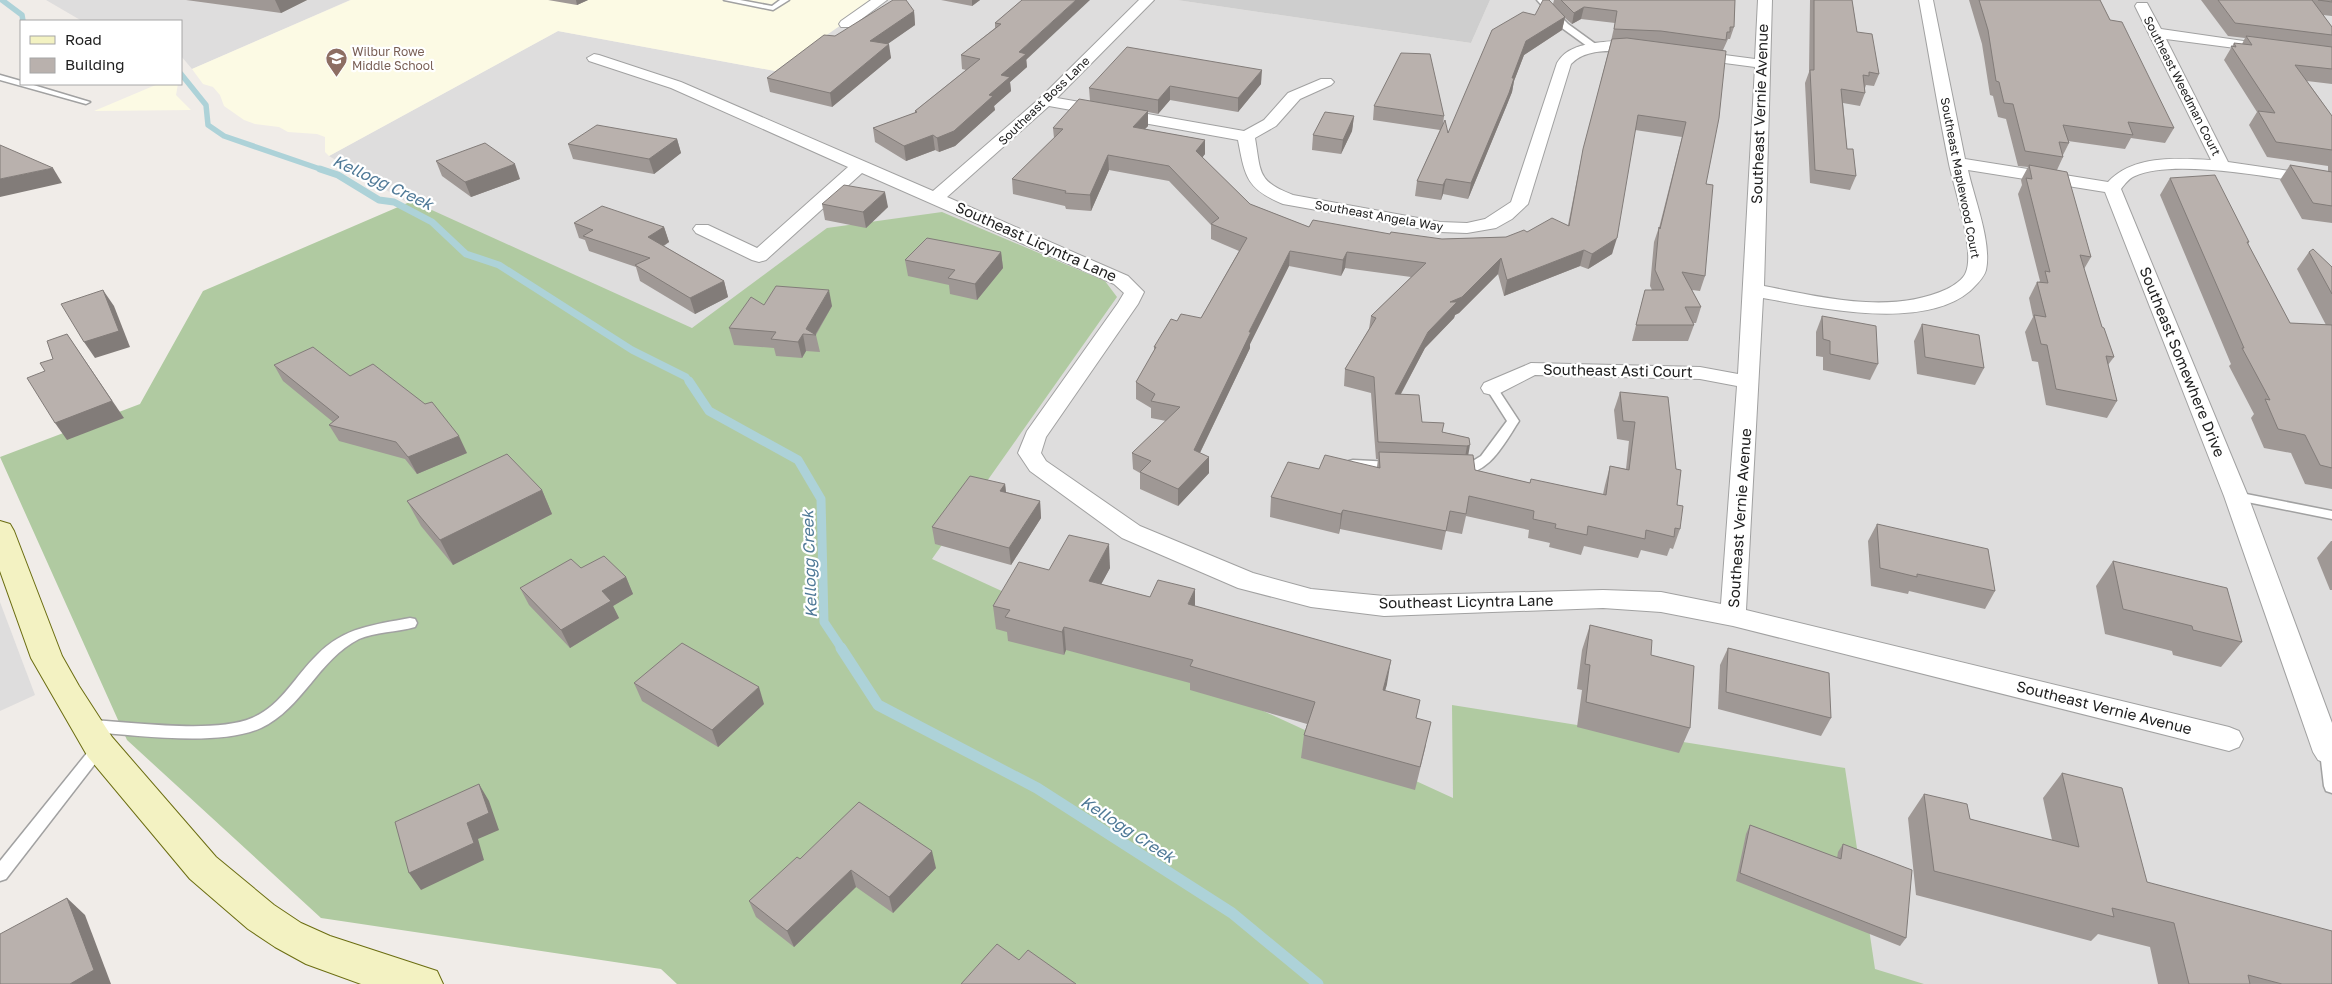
<svg xmlns="http://www.w3.org/2000/svg" width="2332" height="984" viewBox="0 0 2332 984" font-family="'Golos Text',sans-serif">
	<rect width="100%" height="100%" fill="#f0ece8"/>
	<g fill="#dedddd">
		<polygon points="46,0 350,0 192,69 181,56 181,21 82,21"/>
		<polygon points="875,0 1177,0 1471,43 1490,0 2332,0 2332,984 1365,984 906,685 846,463 329,156 558,31 775,71"/>
		<polygon points="0,602 35,695 0,711"/>
	</g>
	<g fill="#fcfae4">
		<polygon points="351,0 877,0 775,71 558,31 329,156 325,152 325,137 317,134 288,132 279,127 255,124 244,120 224,106 220,95 213,87 203,84 192,69"/>
		<polygon points="158,84 178,84 176,95 191,110 94,111"/>
	</g>
	<polygon fill="#cecece" points="1177,0 1490,0 1471,43"/>
	<polygon fill="#b0caa1" points="412,201 692,328 827,228 942,212 1105,281 1117,297 932,559 1453,798 1452,705 1845,768 1875,969 1924,984 677,984 661,969 321,918 127,740 0,457 140,404 203,291"/>
	<g fill="none" stroke-linecap="round" stroke-linejoin="round">
		<g stroke="#add2d8" stroke-width="5.5">
			<polyline points="2,0 22,15 23,21"/>
			<polyline points="181,74 206,105 208,125 224,136 323,170"/>
		</g>
		<polyline stroke="#add2d8" stroke-width="7" points="320,169 338,175 379,200 394,202 432,222 466,254 499,265 632,350 686,377 690,383"/>
		<polyline stroke="#add2d8" stroke-width="9" points="689,381 709,411 798,460 821,499 824,622 842,649"/>
		<polyline stroke="#add2d8" stroke-width="11" points="841,648 878,705 1037,788 1232,913 1318,984"/>
		<defs>
			<g id="lane">
				<polygon points="724,0 740,0 772,6 780,0 789,0 773,10"/>
				<polygon points="1537,0 1545,0 1568,24 1597,45 1597,49 1591,49 1562,28"/>
				<polygon points="0,75 21,81 21,84 30,84 90,102 86,104 0,80"/>
				<path d="M1492 385 1496 386 1519 421C1505 442 1487 480 1456 472L1454 469 1456 466 1468 464 1481 456 1507 421 1486 388Z"/>
				<polygon points="1353,460 1393,462 1399,466 1393,470 1349,467 1347,464 1349,461"/>
				<polygon points="2236,492 2332,511 2332,519 2232,499 2230,496 2232,493"/>
				<path d="M410 618 415 619 417 623 415 627C398 632 374 632 359 639 318 660 303 708 261 728 218 747 138 735 90 732L85 730 82 726 85 722 90 720C133 722 214 734 252 718 282 705 295 676 317 655 344 627 374 625 410 618Z"/>
				<polygon points="100,741 105,743 108,747 105,751 6,879 0,881 0,861 95,743"/>
				<polygon points="2328,746 2332,747 2332,793 2326,791 2324,786 2320,752 2323,748"/>
			</g>
			<g id="street">
				<polygon points="871,0 887,0 851,27 841,27 839,24 841,21"/>
				<path d="M1139 0H1154L1057 98 1244 131 1264 120 1288 93 1321 79H1331L1334 82 1331 85 1300 99 1276 126 1255 138C1261 173 1257 181 1293 195L1440 222 1467 223 1485 219 1511 202 1557 63C1561 56 1567 51 1575 48 1588 42 1639 36 1648 48 1640 59 1594 40 1571 64L1528 204 1512 219 1496 228 1467 233 1440 232 1283 204C1246 189 1245 176 1238 140L1049 106 947 197 1128 276 1144 292 1138 304 1046 437 1041 453 1046 461 1140 526 1253 573 1311 589 1384 596 1603 590 1661 592 1721 604 1737 386 1700 379 1535 375 1500 393 1492 395 1484 393 1481 388 1484 383 1531 363 1700 367 1738 374 1755 67 1694 59 1687 55 1694 51 1755 59 1758 0H1772L1764 286C1822 297 1890 315 1947 289 1953 286 1964 279 1966 272 1975 250 1954 188 1949 164 1938 110 1929 54 1919 0H1933L1965 159 2108 182C2133 155 2176 158 2211 160L2135 6 2137 3H2147L2161 29 2271 45 2273 48 2266 52 2166 39 2228 162 2332 177V187C2287 180 2175 157 2135 176 2129 178 2125 184 2121 189L2248 496 2332 723V763L2328 764 2318 760 2313 752 2224 496 2105 192 1968 170C1974 198 1992 242 1986 270 1984 278 1976 285 1970 291 1923 331 1819 308 1763 298L1746 610 2229 727 2239 731 2243 739 2239 747 2229 751 1733 626 1661 612 1603 608 1384 616 1311 607 1238 588 1122 538 1030 471 1018 453 1027 431 1118 303 1124 293 1114 284 862 173 766 260 759 262 752 260 696 233 693 229 696 225H708L757 248 848 167 671 88 589 61 587 58 594 54 599 55 681 82 933 191 1039 99Z"/>
			</g>
			<polygon id="secondary" points="0,521 10,524 14,531 62,656 79,686 112,737 216,857 274,905 301,923 330,936 437,971 443,984 361,984 306,964 275,947 248,929 190,879 88,757 31,658 0,571"/>
		</defs>
		<use href="#lane" stroke="#a1a1a1" stroke-width="3"/>
		<use href="#street" stroke="#a1a1a1" stroke-width="2"/>
		<use href="#secondary" stroke="#6b6d11" stroke-width="2"/>
		<use href="#lane" fill="#fff" fill-rule="evenodd"/>
		<use href="#street" fill="#fff" fill-rule="evenodd"/>
		<use href="#secondary" fill="#f3f2c2" fill-rule="evenodd"/>
	</g>
	<g fill="#9f9895">
		<polygon points="186,0 307,0 281,13"/>
		<polygon points="548,0 588,0 577,5"/>
		<polygon points="941,0 980,0 972,6"/>
		<polygon points="1022,0 1027,67 1010,82 1011,91 994,106 995,110 955,146 939,152 935,150 906,161 875,142 873,128 915,113 915,111 966,70 962,69 961,55 995,28 995,23"/>
		<polygon points="1554,0 1735,0 1734,27 1730,39 1728,39 1723,50 1706,184 1705,276 1700,291 1692,290 1701,307 1696,323 1693,323 1694,325 1688,341 1632,341 1645,290 1652,290 1650,286 1654,242 1659,227 1659,228 1682,137 1635,130 1612,254 1588,269 1580,266 1504,296 1498,274 1459,313 1455,315 1454,318 1425,348 1401,394 1422,422 1442,432 1469,438 1468,455 1475,470 1530,483 1603,494 1605,485 1610,466 1626,469 1629,441 1617,439 1614,410 1620,392 1677,505 1680,529 1673,549 1670,548 1667,556 1641,550 1638,558 1584,546 1581,555 1549,547 1550,543 1528,538 1529,530 1466,516 1462,534 1446,531 1442,550 1340,529 1339,534 1270,517 1271,497 1319,469 1377,467 1378,459 1376,459 1371,393 1344,386 1345,369 1369,329 1371,316 1411,277 1345,268 1341,276 1289,266 1250,344 1250,348 1200,453 1209,457 1209,473 1178,506 1140,489 1140,473 1133,469 1132,453 1166,421 1151,418 1151,408 1136,399 1136,382 1154,351 1154,347 1177,321 1201,318 1239,251 1211,239 1211,225 1169,181 1109,170 1091,211 1066,209 1065,206 1013,194 1012,179 1054,138 1053,128 1090,101 1089,88 1261,84 1238,112 1170,100 1158,114 1148,112 1148,126 1144,129 1205,140 1205,154 1202,157 1250,204 1309,227 1442,239 1506,237 1527,232 1568,225 1580,164 1611,41 1615,23 1581,19 1572,24 1565,18 1562,30 1524,55 1514,81 1512,92 1506,107 1468,199 1443,194 1441,200 1415,196 1417,181 1440,130 1373,120 1374,106 1444,116 1443,125 1448,133 1535,15 1553,4"/>
		<polygon points="1810,0 1852,0 1857,32 1879,74 1874,86 1866,85 1865,88 1865,93 1860,106 1843,103 1847,149 1856,176 1850,190 1810,183 1805,83 1809,72"/>
		<polygon points="1969,0 2100,0 2110,20 2174,128 2165,143 2131,138 2125,149 2068,141 2069,143 2063,155 2063,157 2057,170 2091,257 2084,269 2102,327 2114,357 2108,365 2117,401 2107,418 2046,405 2038,362 2032,361 2025,332 2033,317 2029,298 2037,282 2039,282 2040,281 2018,194 2022,185 2021,180 2028,167 2018,166 2006,119 1998,117 1993,96 1990,95 1982,44"/>
		<polygon points="2201,0 2332,0 2332,16 2323,15 2332,27 2332,84 2307,81 2332,116 2332,223 2302,219 2280,180 2290,165 2328,172 2328,166 2267,157 2249,125 2257,112 2224,60 2234,43 2242,44 2245,38 2228,36"/>
		<polygon points="914,11 915,25 887,44 891,58 832,107 770,92 767,78 835,36"/>
		<polygon points="1354,116 1352,131 1341,154 1312,150 1313,135"/>
		<polygon points="677,139 681,153 654,174 573,159 568,144"/>
		<polygon points="436,161 520,179 471,197 442,176"/>
		<polygon points="2170,178 2249,242 2248,244 2290,323 2326,325 2297,269 2309,252 2332,267 2332,489 2305,484 2291,453 2264,448 2251,418 2254,414 2229,366 2231,364 2160,195"/>
		<polygon points="822,204 888,207 866,228 825,220"/>
		<polygon points="574,223 664,227 669,242 664,246 724,281 728,297 695,314 640,281 636,267 589,251 585,240 579,238"/>
		<polygon points="1001,252 1003,268 977,300 950,294 949,285 908,276 905,260"/>
		<polygon points="764,305 832,306 816,335 820,352 806,351 802,358 776,356 774,348 734,345 729,328"/>
		<polygon points="1822,316 1878,364 1870,380 1823,370 1823,357 1816,356 1816,332"/>
		<polygon points="1922,324 1984,368 1975,385 1917,374 1914,341"/>
		<polygon points="274,365 350,376 467,453 417,474 405,459 339,441 329,425 333,422 283,381"/>
		<polygon points="1005,484 1006,492 1040,501 1041,518 1011,565 935,544 932,527"/>
		<polygon points="542,490 552,514 453,565 421,526 407,501"/>
		<polygon points="1877,524 1995,591 1985,609 1909,591 1908,594 1871,586 1868,541"/>
		<polygon points="2331,541 2332,541 2332,590 2330,590 2317,558"/>
		<polygon points="2113,561 2242,642 2221,667 2173,655 2172,651 2105,634 2096,586"/>
		<polygon points="581,568 626,577 633,594 613,606 619,618 570,648 529,605 520,588"/>
		<polygon points="1110,568 1101,584 1150,597 1195,606 1387,684 1385,691 1416,718 1426,745 1415,790 1301,758 1304,735 1307,724 1190,690 1190,683 1066,650 1064,655 1008,641 1007,632 996,629 993,606 1049,570"/>
		<polygon points="1590,625 1651,655 1690,728 1679,753 1577,727 1582,690 1577,689 1582,650"/>
		<polygon points="1728,648 1831,718 1821,736 1718,709 1720,665"/>
		<polygon points="634,683 764,704 718,747 642,701"/>
		<polygon points="2062,773 2147,882 2332,984 2158,984 2150,947 2098,934 2091,941 1916,895 1908,818 1924,794 1970,819 2052,840 2043,798"/>
		<polygon points="1750,825 1837,858 1838,852 1843,844 1906,938 1900,946 1736,881 1746,834"/>
		<polygon points="800,859 936,868 893,913 856,887 794,947 756,917 749,901"/>
	</g>
	<g fill="#827c79">
		<polygon points="275,0 307,0 281,13"/>
		<polygon points="576,0 588,0 577,5"/>
		<polygon points="972,0 980,0 972,6"/>
		<polygon points="1076,0 1090,0 1026,60 1027,67 1010,82 1011,91 994,106 995,110 955,146 939,152 937,138 989,95 1001,75 1019,52"/>
		<polygon points="1584,7 1581,19 1572,24 1574,13"/>
		<polygon points="914,11 915,25 872,55 870,41"/>
		<polygon points="1565,17 1562,30 1524,55 1514,81 1512,92 1506,107 1468,199 1471,183 1526,41"/>
		<polygon points="889,44 891,58 832,107 830,93"/>
		<polygon points="1262,70 1261,84 1238,112 1238,98"/>
		<polygon points="1170,86 1170,100 1158,114 1158,100"/>
		<polygon points="1148,111 1148,126 1133,142 1133,127"/>
		<polygon points="1354,116 1352,131 1341,154 1343,140"/>
		<polygon points="933,135 935,150 906,161 904,146"/>
		<polygon points="677,139 681,153 654,174 649,159"/>
		<polygon points="1205,140 1205,154 1196,166 1196,151"/>
		<polygon points="1108,155 1109,170 1091,211 1090,195"/>
		<polygon points="515,164 520,179 471,197 465,182"/>
		<polygon points="53,168 62,183 0,197 0,179"/>
		<polygon points="1446,179 1443,194 1441,200 1443,185"/>
		<polygon points="885,192 888,207 866,228 863,212"/>
		<polygon points="664,227 669,242 653,252 648,237"/>
		<polygon points="1617,238 1612,254 1588,269 1592,254"/>
		<polygon points="1584,250 1580,266 1504,296 1507,280"/>
		<polygon points="1290,251 1289,266 1250,344 1250,348 1193,467 1194,450 1249,332"/>
		<polygon points="1001,252 1003,268 977,300 975,284"/>
		<polygon points="1347,252 1345,268 1341,276 1343,260"/>
		<polygon points="1501,258 1498,274 1459,313 1455,315 1454,318 1425,348 1392,410 1395,394 1428,332 1450,302"/>
		<polygon points="724,281 728,297 695,314 690,298"/>
		<polygon points="103,290 114,306 130,347 95,358 84,342"/>
		<polygon points="829,290 832,306 815,335 806,329"/>
		<polygon points="67,334 124,418 67,440 55,423"/>
		<polygon points="803,334 806,351 802,358 798,342"/>
		<polygon points="459,436 467,453 417,474 408,457"/>
		<polygon points="1470,445 1467,462 1464,463 1467,446"/>
		<polygon points="1209,457 1209,473 1178,506 1178,489"/>
		<polygon points="1005,484 1007,501 1000,491"/>
		<polygon points="542,490 552,514 453,565 440,540"/>
		<polygon points="1040,501 1041,518 1011,565 1009,548"/>
		<polygon points="1343,510 1340,529 1339,534 1341,514"/>
		<polygon points="1109,544 1110,568 1090,605 1089,581"/>
		<polygon points="626,577 633,594 613,606 619,618 570,648 561,630 602,591"/>
		<polygon points="1195,589 1195,613 1188,604"/>
		<polygon points="1064,627 1066,650 1064,655 1062,632"/>
		<polygon points="1391,660 1387,684 1378,714 1383,690"/>
		<polygon points="759,687 764,704 718,747 712,730"/>
		<polygon points="479,784 489,801 499,830 478,839 484,860 421,890 409,873 467,823"/>
		<polygon points="932,851 936,868 893,913 889,897"/>
		<polygon points="851,870 856,887 794,947 787,931"/>
		<polygon points="67,898 85,915 111,984 70,984"/>
	</g>
	<g fill="#b9b1ad" stroke="#827c79">
		<polygon points="893,0 906,0 914,11 870,41 889,44 830,93 767,78 824,35 835,36"/>
		<polygon points="1022,0 1076,0 1019,52 1026,54 1001,75 1010,77 989,95 993,96 954,131 937,138 933,135 904,146 873,128 917,112 915,111 980,59 961,55 1001,24 995,23"/>
		<polygon points="1543,0 1549,0 1565,17 1526,41 1512,78 1514,78 1509,93 1471,183 1446,179 1443,185 1417,181 1445,120 1448,133 1492,30 1523,12 1535,15"/>
		<polygon points="1561,0 1735,0 1734,27 1730,27 1730,32 1727,32 1726,40 1661,31 1614,29 1617,11 1584,7 1574,13"/>
		<polygon points="1814,0 1852,0 1857,32 1872,34 1879,74 1869,72 1869,76 1863,75 1865,93 1841,89 1847,149 1853,149 1856,176 1815,170 1810,70 1814,70"/>
		<polygon points="1979,0 2100,0 2110,20 2122,22 2174,128 2128,122 2133,135 2063,125 2069,143 2059,142 2063,157 2025,151 2013,104 2004,103 1999,82 1996,81 1988,30"/>
		<polygon points="2218,0 2312,0 2332,27 2332,35 2235,23"/>
		<polygon points="2318,0 2332,0 2332,2"/>
		<polygon points="2246,36 2332,47 2332,69 2295,65 2332,116 2332,150 2276,142 2258,111 2275,113 2231,46 2236,47 2234,43 2252,45"/>
		<polygon points="1627,38 1726,51 1719,118 1706,184 1713,185 1705,276 1682,272 1701,307 1685,307 1694,325 1636,325 1645,290 1664,290 1655,270 1659,227 1660,229 1686,122 1638,115 1617,238 1592,254 1584,250 1507,280 1501,258 1462,297 1450,302 1457,302 1428,332 1395,394 1419,395 1422,422 1444,423 1442,432 1469,438 1470,445 1467,446 1378,442 1374,377 1345,369 1376,318 1371,316 1426,263 1347,252 1343,260 1290,251 1249,332 1251,332 1194,450 1209,457 1178,489 1140,472 1151,461 1132,453 1180,407 1151,401 1155,394 1136,382 1156,347 1154,347 1171,319 1177,321 1181,314 1201,318 1247,238 1211,224 1219,218 1169,166 1108,155 1090,195 1065,193 1066,191 1012,179 1063,129 1053,128 1079,99 1148,111 1133,127 1205,140 1196,151 1250,204 1309,227 1313,220 1390,234 1391,232 1442,239 1506,237 1524,230 1527,232 1552,218 1569,226 1583,149 1612,39"/>
		<polygon points="1127,47 1262,70 1238,98 1170,86 1158,100 1089,88"/>
		<polygon points="1401,53 1430,54 1444,116 1374,106"/>
		<polygon points="1325,112 1354,116 1343,140 1313,135"/>
		<polygon points="597,125 677,139 649,159 568,144"/>
		<polygon points="485,143 515,164 465,182 436,161"/>
		<polygon points="0,145 53,168 0,179"/>
		<polygon points="2029,165 2067,172 2091,257 2080,255 2102,327 2104,328 2114,357 2106,356 2117,401 2056,389 2047,345 2041,344 2034,315 2046,317 2037,282 2048,283 2045,271 2050,272 2026,178 2032,179"/>
		<polygon points="2290,165 2332,172 2332,206 2313,203"/>
		<polygon points="2215,175 2249,242 2247,242 2290,323 2332,325 2332,468 2320,465 2305,435 2278,429 2265,399 2270,400 2242,348 2244,348 2170,178"/>
		<polygon points="844,185 885,192 863,212 822,204"/>
		<polygon points="602,206 664,227 648,237 724,281 690,298 635,265 650,258 583,236 593,230 574,223"/>
		<polygon points="927,238 1001,252 975,284 948,278 955,270 905,260"/>
		<polygon points="2313,249 2332,267 2332,294 2309,252"/>
		<polygon points="776,286 829,290 806,329 816,335 803,334 798,342 771,339 776,332 729,328 751,297 764,305"/>
		<polygon points="103,290 119,331 84,342 61,304"/>
		<polygon points="1822,316 1876,326 1878,364 1830,354 1830,341 1823,339"/>
		<polygon points="1922,324 1979,335 1984,368 1925,357"/>
		<polygon points="67,334 112,401 55,423 27,378 45,371 40,363 53,359 47,341"/>
		<polygon points="313,347 350,376 373,364 425,404 432,402 459,436 408,457 396,442 329,425 339,417 274,365"/>
		<polygon points="1620,392 1668,397 1676,469 1681,470 1677,505 1683,506 1680,529 1675,528 1674,537 1646,530 1645,539 1588,526 1587,535 1555,528 1556,524 1533,519 1534,511 1469,496 1466,514 1450,511 1446,531 1343,510 1341,514 1271,497 1288,462 1319,469 1325,455 1380,468 1379,452 1473,455 1475,470 1530,483 1531,479 1606,495 1610,466 1629,470 1635,422 1623,421"/>
		<polygon points="507,454 542,490 440,540 407,501"/>
		<polygon points="970,476 1005,484 1000,491 1040,501 1009,548 932,527"/>
		<polygon points="1877,524 1988,549 1995,591 1917,574 1917,577 1880,568"/>
		<polygon points="1069,535 1109,544 1089,581 1150,597 1158,580 1195,589 1188,604 1391,660 1383,690 1420,700 1416,718 1431,722 1420,767 1304,735 1315,702 1190,666 1193,660 1064,627 1062,632 1005,617 1010,610 993,606 1019,562 1049,570"/>
		<polygon points="604,556 626,577 602,591 611,601 561,630 520,588 571,559 581,568"/>
		<polygon points="2113,561 2227,588 2242,642 2193,630 2192,626 2123,609"/>
		<polygon points="1590,625 1652,640 1651,655 1694,666 1690,728 1586,702 1590,665 1585,664"/>
		<polygon points="682,643 759,687 712,730 634,683"/>
		<polygon points="1728,648 1829,673 1831,718 1726,692"/>
		<polygon points="2062,773 2122,788 2147,882 2332,931 2332,984 2282,984 2248,975 2250,984 2189,984 2174,923 2112,908 2114,917 1934,871 1924,794 1967,804 1970,819 2079,847"/>
		<polygon points="479,784 489,813 467,823 474,843 409,873 395,822"/>
		<polygon points="859,802 932,851 889,897 851,870 787,931 749,901 797,857 800,859"/>
		<polygon points="1750,825 1841,859 1843,844 1912,870 1906,938 1740,873"/>
		<polygon points="67,898 94,970 70,984 0,984 0,934"/>
		<polygon points="997,944 1019,960 1028,950 1076,984 961,984"/>
	</g>
	<defs>
		<symbol id="school-pin" viewBox="-11 -11 22 30"><path d="M0 17L-7.5 6A9.5 9.5 0 1 1 7.5 6Z" fill="#8d6e63" stroke="#fff"/><path d="M0-5L7-2L0 1L-7-2ZM-4 1L0 2.5L4 1V4Q0 6-4 4Z" fill="#fff"/></symbol>
	</defs>
	<g fill-rule="evenodd">
		<use href="#school-pin" x="324" y="46" width="25" height="34"/>
	</g>
	<g text-anchor="middle" stroke-width="4.5" stroke-linejoin="round" paint-order="stroke">
		<g font-size="12" fill="#785e54" stroke="#fff" text-anchor="start">
			<text x="352" y="56">Wilbur Rowe<tspan x="352" dy="14">Middle School</tspan></text>
		</g>
		<g font-size="12" fill="#202020" stroke="#fff">
			<text transform="translate(2182 86) rotate(63)" y="4">Southeast Weedman Court</text>
			<text transform="translate(1044 101) rotate(-44)" y="4">Southeast Boss Lane</text>
			<text transform="translate(1960 178) rotate(79)" y="4">Southeast Maplewood Court</text>
			<text transform="translate(1379 216) rotate(10)" y="4">Southeast Angela Way</text>
		</g>
		<g font-size="15" fill="#202020" stroke="#fff">
			<text transform="translate(1760 114) rotate(-88)" y="5">Southeast Vernie Avenue</text>
			<text transform="translate(1036 242) rotate(24)" y="5">Southeast Licyntra Lane</text>
			<text transform="translate(2182 362) rotate(68)" y="5">Southeast Somewhere Drive</text>
			<text transform="translate(1618 371) rotate(1)" y="5">Southeast Asti Court</text>
			<text transform="translate(1740 518) rotate(-86)" y="5">Southeast Vernie Avenue</text>
			<text transform="translate(1466 602) rotate(-1)" y="5">Southeast Licyntra Lane</text>
			<text transform="translate(2104 708) rotate(14)" y="5">Southeast Vernie Avenue</text>
		</g>
		<g font-size="16" font-style="italic" fill="#4f7997" stroke="#fff">
			<text transform="translate(383 182) rotate(25)" y="6">Kellogg Creek</text>
			<text transform="translate(809 564) rotate(-92)" y="6">Kellogg Creek</text>
			<text transform="translate(1128 829) rotate(33)" y="6">Kellogg Creek</text>
		</g>
	</g>
	<rect x="20" y="20" width="162" height="65" fill="#ffffff" stroke="#a6a6a6"/>
	<rect x="30" y="36" width="25" height="8" fill="#f3f2c2" stroke="#a6a6a6"/>
	<text x="65" y="45" font-size="15" fill="#202020">Road</text>
	<rect x="30" y="58" width="25" height="15" fill="#b9b1ad" stroke="#a6a6a6"/>
	<text x="65" y="70" font-size="15" fill="#202020">Building</text>
</svg>
